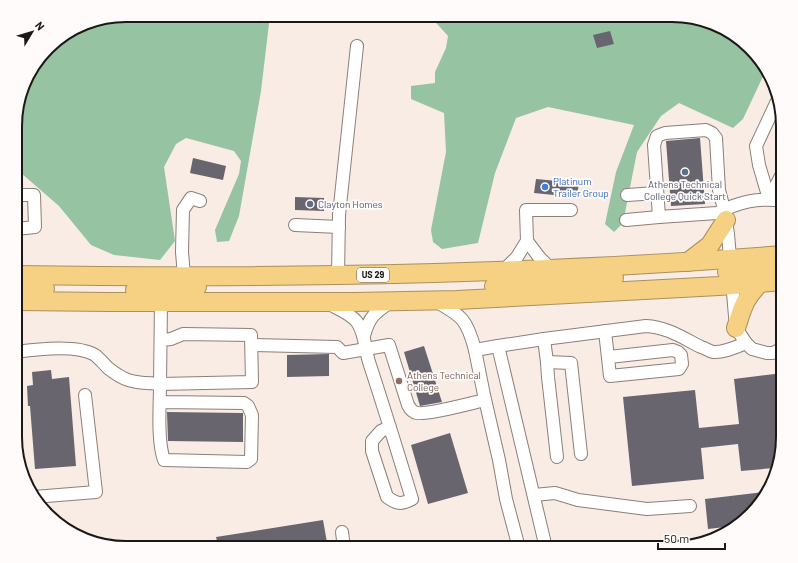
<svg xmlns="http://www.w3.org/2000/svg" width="798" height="563" viewBox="0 0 798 563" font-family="Barlow,sans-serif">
	<rect width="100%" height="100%" fill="#f8ece5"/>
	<g fill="#96c3a1">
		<polygon points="126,15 270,15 261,91 239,216 229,241 217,242 215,230 239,174 241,161 234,151 186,138 176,144 164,167 175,241 160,260 114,255 91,245 59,206 21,173 16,171 16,111 30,71 53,42 90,21"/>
		<polygon points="429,15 679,15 740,38 766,70 743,119 733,128 679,103 661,116 637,152 623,223 614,232 605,224 616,172 634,125 548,107 516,118 495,173 478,243 442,249 433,242 431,230 446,152 444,113 411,99 411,86 435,83 435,72 446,48 448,36"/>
	</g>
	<g fill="#68656f">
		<polygon points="610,31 614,44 597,48 593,35"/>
		<polygon points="700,138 705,204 671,206 666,141"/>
		<polygon points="193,158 226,166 223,180 190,173"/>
		<polygon points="536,179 579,183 577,195 555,192 554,195 534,193"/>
		<polygon points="295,197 324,198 324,211 295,210"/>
		<polygon points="424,346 442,402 420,406 404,352"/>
		<polygon points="329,354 329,376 287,377 287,355"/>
		<polygon points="51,370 52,379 69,377 76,466 35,469 30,406 28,406 27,386 33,385 32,372"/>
		<polygon points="783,373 783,444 774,468 741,471 738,444 701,448 704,479 632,486 623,397 695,390 699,428 739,424 734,379"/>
		<polygon points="167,412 243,413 243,442 168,441"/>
		<polygon points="450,433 468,493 428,504 411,445"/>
		<polygon points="765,492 760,505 734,526 708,529 705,499"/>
		<polygon points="323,520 328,548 286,548 285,545 271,548 257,548 256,545 240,548 215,548 214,541 217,541 216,537"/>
	</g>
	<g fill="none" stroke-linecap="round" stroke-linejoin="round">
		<defs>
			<g id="minor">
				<polyline points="627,195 657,193"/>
				<polyline points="769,199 759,165 756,146 778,99"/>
				<polyline points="769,199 783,172"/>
				<path d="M783 201C758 197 739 202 717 213L659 217 654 145 657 136 665 133 706 130 712 133 716 138 719 190 724 209 728 234 736 328 746 343 752 349 767 353H773L783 348"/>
				<polyline points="626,220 659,217"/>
				<polyline points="295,225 339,227"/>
				<polyline points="16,229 35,227 34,195 16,195"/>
				<polyline points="551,269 539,257 527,241 526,210 571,210"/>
				<polyline points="502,272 517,257 527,241"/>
				<polyline points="184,276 182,252 183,210 191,198 200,201"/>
				<polyline points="338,276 339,215 357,46"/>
				<path d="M435 301C462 316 467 319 475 350L498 346 546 548"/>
				<path d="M329 304C338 309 350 313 357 322 365 333 365 349 369 362 384 408 398 453 412 499 401 505 397 504 387 497L372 451V441L381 431 390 427"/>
				<polyline points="605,331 610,376 679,369 682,364 681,355 678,352 673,350 609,357"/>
				<path d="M364 336C369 316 376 312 392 301"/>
				<polyline points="544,339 547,362 548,377 557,457"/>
				<polyline points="161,340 171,339 183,334 251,335 252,382 160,384 161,302"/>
				<path d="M252 345 337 347 343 353 389 345 408 405C410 409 412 412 417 413 428 415 472 403 485 400"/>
				<path d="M498 346 544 339 646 326C667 327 683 338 701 347 705 348 709 351 713 352 723 353 736 347 746 343"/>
				<polyline points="475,350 484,395 499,460 506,499 519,548"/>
				<path d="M16 352C37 349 77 344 95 355 100 359 104 364 108 368 128 384 136 382 160 384 160 406 157 440 164 460L247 462 251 459 252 415 248 406 244 403 160 402"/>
				<polyline points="547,362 571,363 581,454"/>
				<polyline points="534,495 555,493 578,500 647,509 690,506"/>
				<polyline points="34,497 96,492 85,395"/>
				<polyline points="342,532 344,548"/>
			</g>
			<g id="highway">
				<polyline points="688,262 710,245 726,220"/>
				<polyline points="727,272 783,269"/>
				<path d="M16 275C272 279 528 275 783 255"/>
				<polyline points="494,286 529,283 614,278"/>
				<polyline points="16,288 45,289"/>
				<polyline points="135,290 197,287"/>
				<polyline points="16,301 108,302 354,302 457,300 719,286 783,281"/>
				<path d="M736 328C743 307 744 299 760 283"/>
			</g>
		</defs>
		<use href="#minor" stroke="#8b7f79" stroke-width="14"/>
		<use href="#highway" stroke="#aa905d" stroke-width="20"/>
		<use href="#minor" stroke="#fff" stroke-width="12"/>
		<use href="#highway" stroke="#f6d183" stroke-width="18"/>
	</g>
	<g fill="#5c6f8a" stroke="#fefbfa" stroke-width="1.5">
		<circle cx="685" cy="172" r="4"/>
		<circle cx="310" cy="204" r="4"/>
	</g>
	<circle fill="#3f7fe0" stroke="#fefbfa" stroke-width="1.5" cx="545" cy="187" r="4"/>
	<circle fill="#8d6e63" stroke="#fefbfa" stroke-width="1.5" cx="399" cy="381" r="4"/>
	<g text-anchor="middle" stroke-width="3.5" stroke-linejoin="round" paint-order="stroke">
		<rect fill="#fefbfa" stroke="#605c5a" stroke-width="1" x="357" y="268" width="32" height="14" rx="3"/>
		<g font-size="9" font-weight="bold" fill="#1c1816">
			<text x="373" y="278">US 29</text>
		</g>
		<g font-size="10" fill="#366cbe" stroke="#fefbfa" text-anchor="start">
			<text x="553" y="185">Platinum<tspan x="553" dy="12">Trailer Group</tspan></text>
		</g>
		<g font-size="10" fill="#4e5e75" stroke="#fefbfa">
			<text x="685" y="188">Athens Technical<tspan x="685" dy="12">College Quick Start</tspan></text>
			<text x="318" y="208" text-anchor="start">Clayton Homes</text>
		</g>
		<g font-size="10" fill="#785e54" stroke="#fefbfa" text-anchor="start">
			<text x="407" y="379">Athens Technical<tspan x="407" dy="12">College</tspan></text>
		</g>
	</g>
	<path d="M0 0H798V563H0ZM126 22H672A104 104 0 0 1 776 126V437A104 104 0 0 1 672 541H126A104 104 0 0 1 22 437V126A104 104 0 0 1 126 22Z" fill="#fefbfa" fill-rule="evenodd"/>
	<path fill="none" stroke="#1c1816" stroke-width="2" d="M126 22H672A104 104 0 0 1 776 126V437A104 104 0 0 1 672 541H126A104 104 0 0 1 22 437V126A104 104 0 0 1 126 22Z"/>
	<g transform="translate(32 32) rotate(52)" stroke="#fefbfa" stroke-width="3" paint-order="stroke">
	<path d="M0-3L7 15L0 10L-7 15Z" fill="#1c1816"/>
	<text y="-6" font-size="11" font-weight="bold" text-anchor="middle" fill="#1c1816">N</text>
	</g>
	<path d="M658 543v6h67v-6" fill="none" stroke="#1c1816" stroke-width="2"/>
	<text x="664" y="543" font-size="12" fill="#1c1816" stroke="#fefbfa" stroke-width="3" paint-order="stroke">50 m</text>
</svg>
